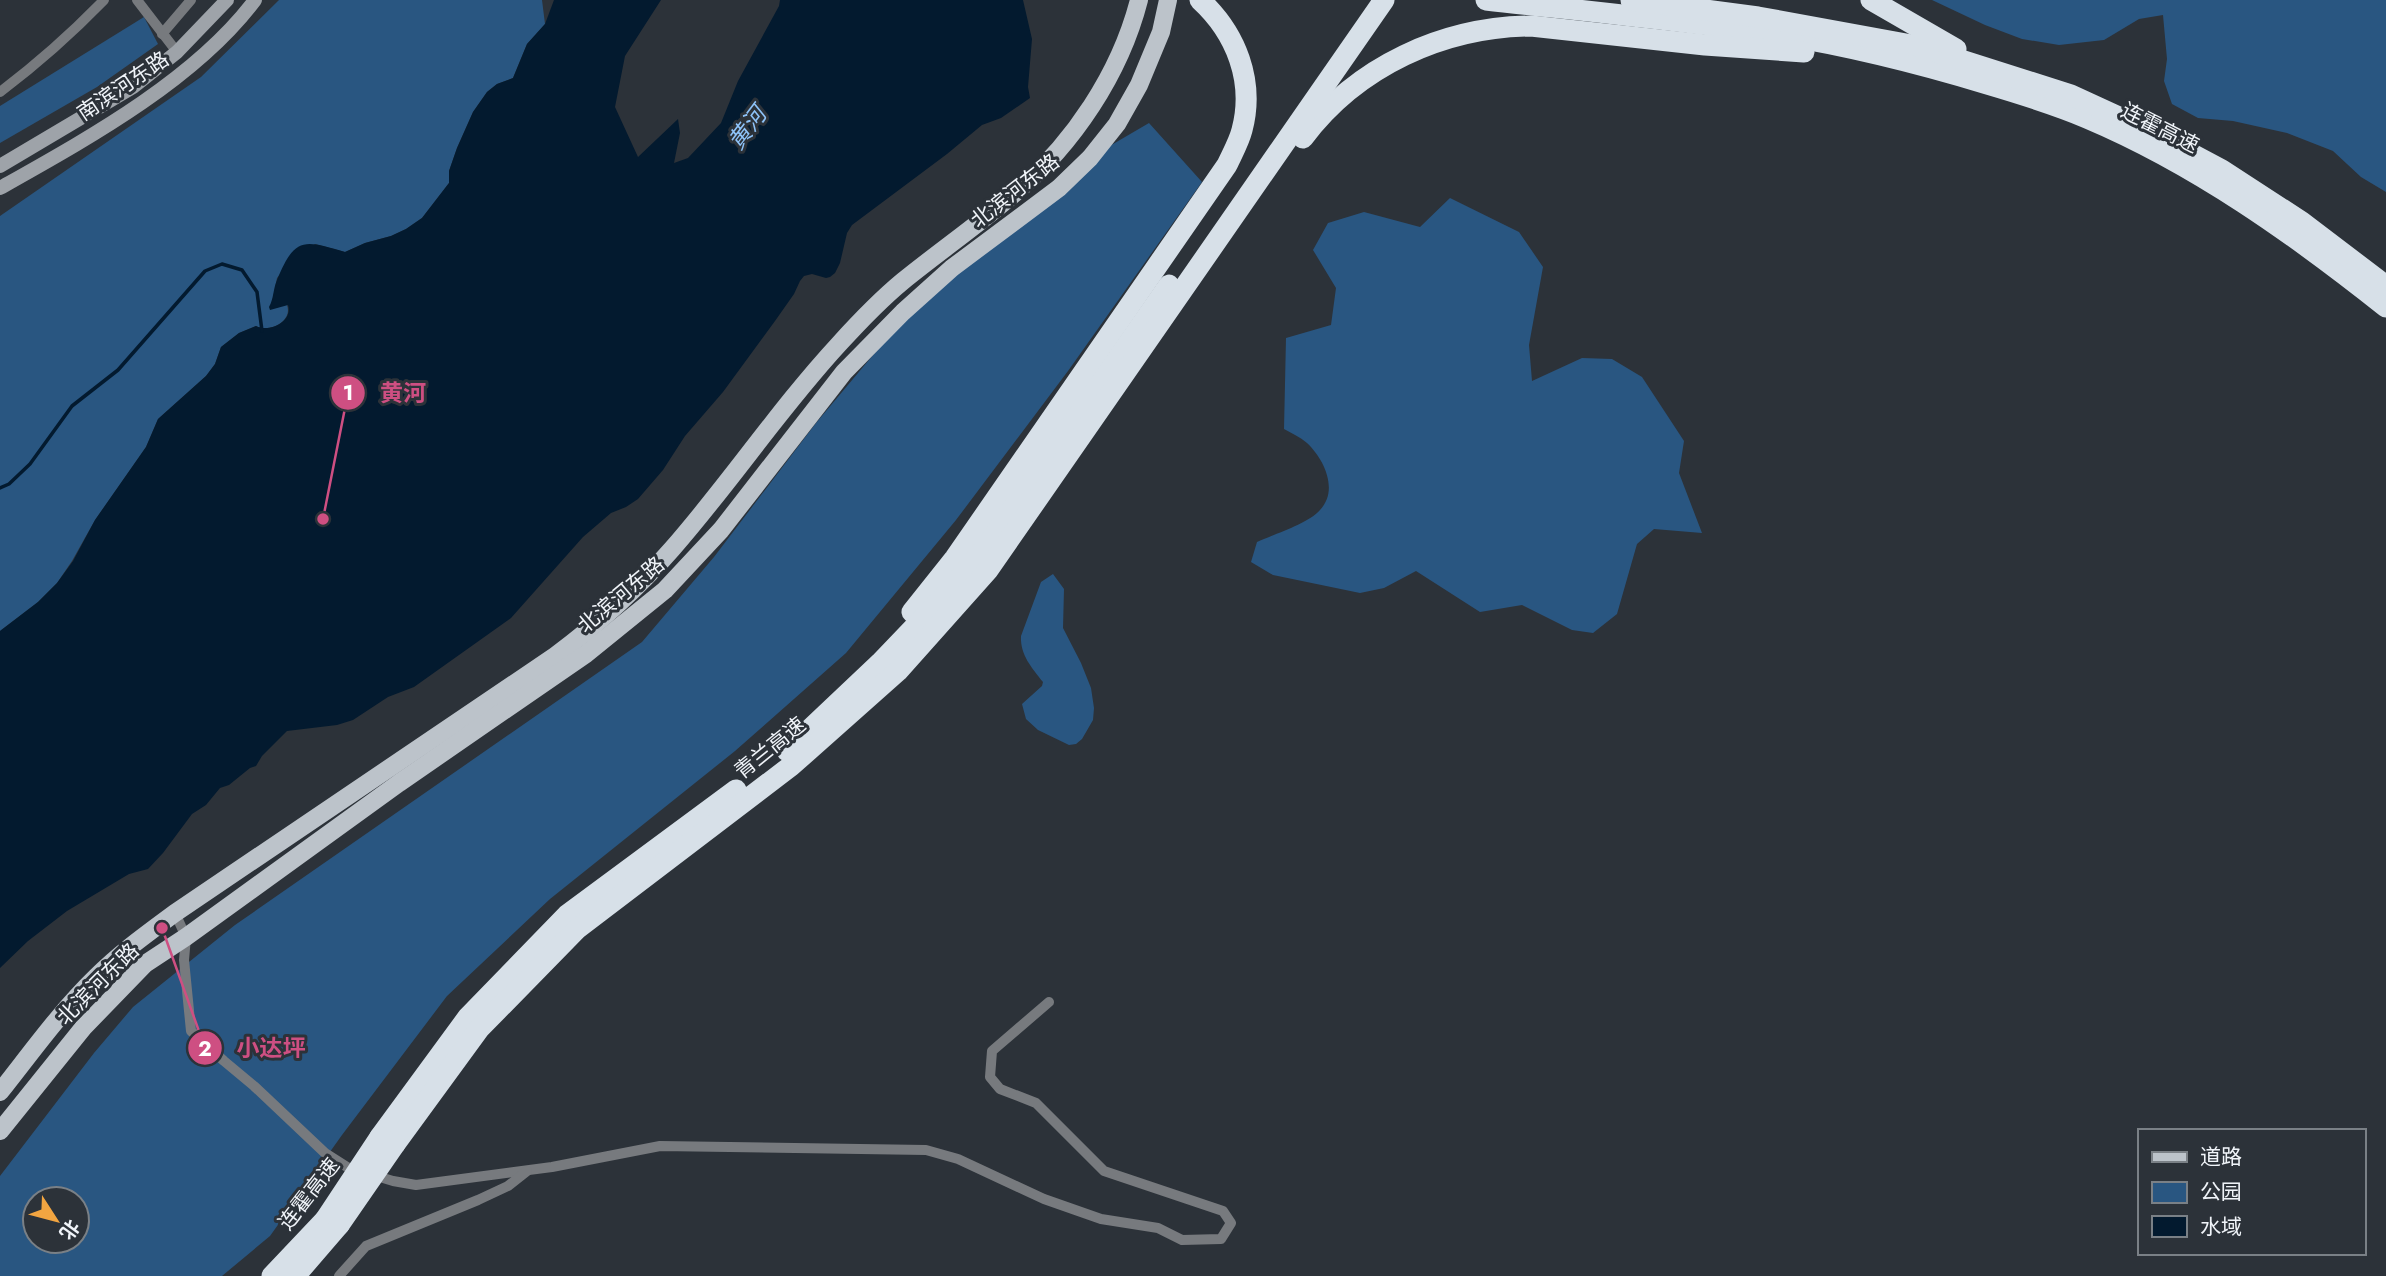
<svg xmlns="http://www.w3.org/2000/svg" width="2386" height="1276" viewBox="0 0 2386 1276" font-family="Jost,'Noto Sans SC',sans-serif">
	<rect width="100%" height="100%" fill="#2c3239"/>
	<g fill="#295681" fill-rule="evenodd">
		<path d="M279 0H542L545 24 527 44 513 78 497 84 487 92 473 112 457 148 449 171V183L422 218 406 229 391 236 365 243 345 252 315 244 281 273 277 278 272 303 287 305C293 321 270 333 256 326L239 333 221 347 215 364 206 376 158 419 146 447 95 520 72 561 57 583 38 602 0 631V216L201 77Z"/>
		<polygon points="1932,0 2386,0 2386,192 2361,177 2333,151 2287,133 2233,121 2198,118 2172,104 2164,81 2167,59 2163,15 2139,19 2104,40 2059,45 2022,39 1985,25"/>
		<polygon points="144,17 158,44 97,87 0,143 0,106"/>
		<path d="M1149 123 1202 182 1068 371 956 520 846 653 735 751 550 899 447 996 342 1135 270 1236 222 1276H0V1176L94 1053 133 1007 235 925 642 642 714 557 816 423 900 323 1084 161ZM35 1199H77V1241H35Z"/>
		<path d="M1450 198 1519 232 1543 267 1529 345 1532 381 1582 358 1612 359 1642 377 1684 441 1679 473 1702 533 1654 529 1637 544 1617 614 1593 633 1572 630 1522 605 1480 612 1416 571 1384 588 1360 593 1273 575 1251 562 1257 542C1274 534 1308 524 1320 510 1339 490 1324 459 1307 443 1300 437 1291 433 1284 429L1286 338 1331 325 1336 288 1313 250 1328 223 1364 212 1420 227Z"/>
		<path d="M1053 574 1064 589 1063 628 1081 663 1091 688 1094 708 1093 720 1082 739 1076 744 1069 745 1038 730 1026 719 1022 704 1042 686 1043 682C1032 668 1020 655 1021 636L1041 582Z"/>
	</g>
	<path fill="#031a2f" d="M554 0H661L625 56 615 107 638 157 678 119 680 133 674 163 688 158 721 123 738 81 779 6 780 0H1023L1032 39 1028 87 1030 98 1001 118 982 125 947 154 852 225 847 233 840 263 835 273 830 277 826 278 812 274 804 276 800 281 794 294 775 321 723 392 685 436 663 470 638 499 626 507 611 513 583 537 511 618 414 687 388 697 353 720 337 725 287 731 262 756 256 766 250 768 229 785 220 788 206 805 192 814 163 853 148 869 129 874 67 911 28 941 0 968V631L38 602 57 583 73 561 95 520 146 447 158 419 206 376 215 364 221 347 239 333 256 326C270 333 293 321 288 305L270 310 269 307C274 298 273 289 277 280 295 236 304 240 345 252L365 243 391 236 406 229 422 218 449 183V171L457 148 473 112 487 92 497 84 513 78 527 44 545 24Z"/>
	<g fill="none" stroke-linecap="round" stroke-linejoin="round">
		<polyline stroke="#031a2f" stroke-width="3.5" points="0,488 9,484 30,464 72,406 118,370 205,271 222,264 242,270 257,292 262,331"/>
		<g stroke="#777a7e" stroke-width="10">
			<polyline points="137,0 177,52"/>
			<polyline points="162,34 191,0"/>
			<path d="M0 92C37 64 72 33 104 0"/>
			<polyline points="175,913 186,937 184,960 191,1031 224,1061 254,1086 325,1153 347,1167 393,1181 416,1185 552,1167 660,1146 926,1150 958,1159 1044,1199 1101,1219 1158,1228 1182,1240 1221,1239 1231,1223 1223,1211 1104,1171 1036,1103 1000,1089 990,1077 992,1051 1049,1002"/>
			<polyline points="339,1276 366,1246 478,1200 508,1186 527,1171"/>
		</g>
		<g stroke="#9ea3a9" stroke-width="14">
			<polyline points="0,166 133,87 177,52 227,0"/>
			<path d="M0 188C87 139 195 80 255 0"/>
		</g>
		<g stroke="#bcc3ca" stroke-width="18">
			<path d="M0 1092C31 1053 60 1012 96 977 120 953 148 933 175 913L555 656C598 624 637 589 672 549 730 483 779 409 839 344 859 322 880 300 903 281 940 251 979 224 1015 193 1073 144 1120 74 1139 0"/>
			<polyline points="0,1131 83,1028 145,964 186,937 399,783 586,654 665,590 721,530 844,372 903,312 952,268 1059,188 1090,158 1117,124 1139,85 1161,32 1168,0"/>
		</g>
		<g stroke="#d7e0e8" stroke-width="21">
			<path d="M1486 0C1576 10 1666 19 1755 31 1833 42 1911 61 1987 84 2021 94 2054 104 2087 118 2196 164 2294 234 2386 307"/>
			<polyline points="1631,0 1758,17 1917,46 2071,95 2145,129 2222,170 2302,222 2386,286"/>
			<polyline points="1871,0 1956,49"/>
			<path d="M1303 138C1357 66 1443 27 1531 26L1705 45 1804 52"/>
			<path d="M912 612 955 558 1227 165C1232 154 1239 142 1242 130 1255 81 1236 33 1200 0"/>
			<polyline points="787,751 880,663 947,593 988,544 1169,285"/>
			<polyline points="380,1137 468,1017 567,915 736,790"/>
			<polyline points="395,1144 479,1029 577,929 791,766 898,671 988,570 1384,0"/>
			<polyline points="272,1276 325,1220"/>
			<polyline points="295,1276 339,1225"/>
		</g>
		<g stroke="#d7e0e8" stroke-width="21">
			<polyline points="325,1220 380,1137"/>
			<polyline points="339,1225 395,1144"/>
		</g>
	</g>
	<g text-anchor="middle" stroke-width="6" stroke-linejoin="round" paint-order="stroke">
		<g font-size="21" fill="#f0f4f9" stroke="#2c3239">
			<text transform="translate(123 86) rotate(-34)" y="7">南滨河东路</text>
			<text transform="translate(2160 128) rotate(27)" y="7">连霍高速</text>
			<text transform="translate(1015 191) rotate(-38)" y="7">北滨河东路</text>
			<text transform="translate(621 595) rotate(-40)" y="7">北滨河东路</text>
			<text transform="translate(770 748) rotate(-39)" y="7">青兰高速</text>
			<text transform="translate(98 984) rotate(-45)" y="7">北滨河东路</text>
			<text transform="translate(309 1194) rotate(-52)" y="7">连霍高速</text>
		</g>
		<g font-size="23" font-style="italic" fill="#8ec3f9" stroke="#2c3239">
			<text transform="translate(747 128) rotate(-53)" y="8">黄河</text>
		</g>
	</g>
	<path fill="none" stroke="#ce4f82" stroke-width="2.5" d="M323 519L348 393M162 928L205 1048"/>
	<g fill="#ce4f82" stroke="#2c3239" stroke-width="2.5">
		<circle cx="323" cy="519" r="7"/>
		<circle cx="162" cy="928" r="7"/>
		<circle cx="348" cy="393" r="18"/>
		<circle cx="205" cy="1048" r="18"/>
	</g>
	<g font-size="21" text-anchor="middle" font-weight="bold" fill="#fff">
		<text x="348" y="400">1</text>
		<text x="205" y="1056">2</text>
	</g>
	<g font-size="23" text-anchor="middle" font-weight="bold" fill="#ce4f82" stroke="#2c3239" stroke-width="6" stroke-linejoin="round" paint-order="stroke">
		<text x="403" y="401">黄河</text>
		<text x="271" y="1056">小达坪</text>
	</g>
	<rect x="2138" y="1129" width="228" height="126" fill="#2c3239" stroke="#7a8086" stroke-width="2"/>
	<rect x="2152" y="1152" width="35" height="10" fill="#bcc3ca" stroke="#7a8086" stroke-width="2"/>
	<text x="2200" y="1164" font-size="21" fill="#f0f4f9">道路</text>
	<rect x="2152" y="1182" width="35" height="21" fill="#295681" stroke="#7a8086" stroke-width="2"/>
	<text x="2200" y="1199" font-size="21" fill="#f0f4f9">公园</text>
	<rect x="2152" y="1216" width="35" height="21" fill="#031a2f" stroke="#7a8086" stroke-width="2"/>
	<text x="2200" y="1234" font-size="21" fill="#f0f4f9">水域</text>
	<g transform="translate(56 1220) rotate(126)"><circle r="33" fill="#2c3239" stroke="#7a8086" stroke-width="2"/>
	<path d="M0-5L12 26L0 18L-12 26Z" fill="#f2a541"/>
	<text y="-10" font-size="19" font-weight="bold" text-anchor="middle" fill="#f0f4f9">北</text>
	</g>
</svg>
